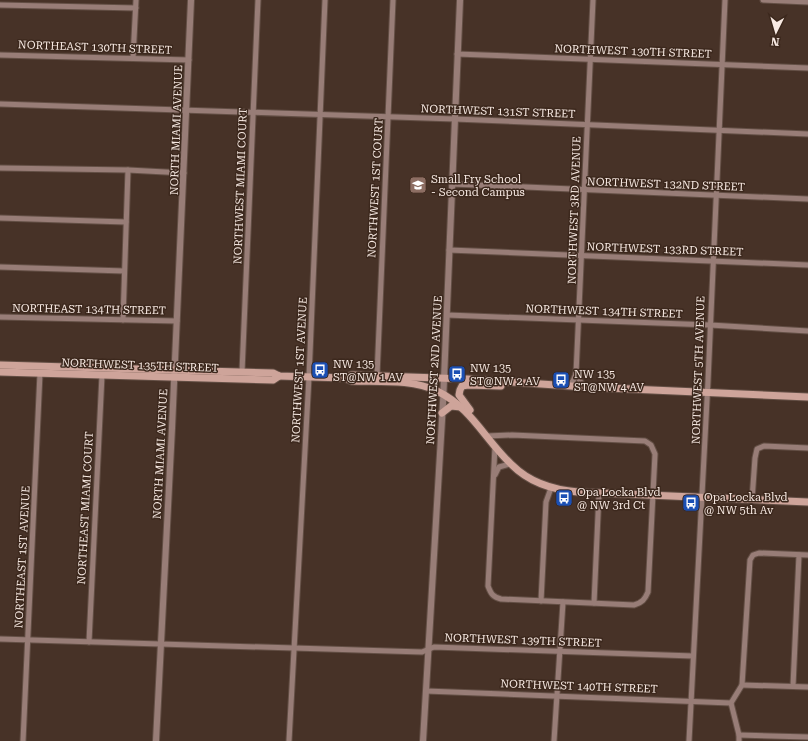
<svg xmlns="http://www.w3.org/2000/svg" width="808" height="741" viewBox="0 0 808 741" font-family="'Roboto Serif',serif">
	<rect width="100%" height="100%" fill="#473227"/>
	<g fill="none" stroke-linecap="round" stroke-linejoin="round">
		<defs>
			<g id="minor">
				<polyline points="763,0 808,2"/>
				<polyline points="0,5 136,8"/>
				<polyline points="457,54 808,68"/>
				<polyline points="0,55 189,60"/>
				<polyline points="133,58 136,0"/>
				<polyline points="0,104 455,119 808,134"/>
				<polyline points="0,168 128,170 184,173"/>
				<polyline points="452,184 808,199"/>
				<polyline points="0,218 126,222"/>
				<polyline points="449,250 808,265"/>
				<polyline points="0,267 124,271"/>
				<polyline points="447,315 710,325 808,331"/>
				<polyline points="0,317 177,321"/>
				<polyline points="123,320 128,170"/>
				<polyline points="242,372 258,0"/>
				<polyline points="576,374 580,381 585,387"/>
				<polyline points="377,376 393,0"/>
				<polyline points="568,386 573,381 576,374 593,0"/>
				<path d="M487 436 512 435 645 441 651 445 655 454 648 592C645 599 642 603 634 605L501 599C493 597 491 594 488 586L495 446"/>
				<polyline points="495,475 499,467 510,464"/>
				<polyline points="752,500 755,458 757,449 764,446 808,448"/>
				<polyline points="541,601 546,502 551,488"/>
				<polyline points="594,603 599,493"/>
				<polyline points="0,639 422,652 434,647 693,656"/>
				<polyline points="89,642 102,375"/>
				<polyline points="742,685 808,687"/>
				<polyline points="793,686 799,555"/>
				<polyline points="426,691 731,703"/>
				<polyline points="739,735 808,737"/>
				<polyline points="23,741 40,373"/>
				<polyline points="289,741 309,377 325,0"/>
				<polyline points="554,741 563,602"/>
				<polyline points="689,741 708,381 725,0"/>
				<polyline points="739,741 739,735 731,703 742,685 750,560 753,555 759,553 808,555"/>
			</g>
			<g id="tertiary">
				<polyline points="156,741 172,428 191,0"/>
				<polyline points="423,741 443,403 460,0"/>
			</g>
			<g id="secondary">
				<path d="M0 365 273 373 279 376 345 378 352 381C379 382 412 379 437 391 472 408 485 440 512 465 530 483 554 490 578 492L808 502"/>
				<polyline points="0,372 273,380 279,376"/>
				<polyline points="345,378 352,375 467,379 585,387 808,397"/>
				<polyline points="470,410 459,395 460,390 462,386 468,385 501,386"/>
				<polyline points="442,413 451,406 461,407"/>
			</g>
		</defs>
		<use href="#minor" stroke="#634f45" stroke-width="7"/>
		<use href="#tertiary" stroke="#634f45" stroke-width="8"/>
		<use href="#secondary" stroke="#634f45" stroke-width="9"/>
		<use href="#minor" stroke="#987d77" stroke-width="5"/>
		<use href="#tertiary" stroke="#987d77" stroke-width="6"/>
		<use href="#secondary" stroke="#cea49a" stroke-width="7"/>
	</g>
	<defs>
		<symbol id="school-square" viewBox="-11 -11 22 22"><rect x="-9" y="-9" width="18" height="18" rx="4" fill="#8d6e63" stroke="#3c281d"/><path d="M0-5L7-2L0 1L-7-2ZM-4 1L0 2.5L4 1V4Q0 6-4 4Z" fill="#fff"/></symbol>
		<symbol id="bus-square" viewBox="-11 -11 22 22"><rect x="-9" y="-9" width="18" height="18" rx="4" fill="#1a4fb4" stroke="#3c281d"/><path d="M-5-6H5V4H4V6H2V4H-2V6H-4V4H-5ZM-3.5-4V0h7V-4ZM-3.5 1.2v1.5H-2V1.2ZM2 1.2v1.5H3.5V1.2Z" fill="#fff"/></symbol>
	</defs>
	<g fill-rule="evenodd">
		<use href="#school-square" x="408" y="175" width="20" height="20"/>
		<use href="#bus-square" x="310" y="360" width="20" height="20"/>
		<use href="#bus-square" x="447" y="364" width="20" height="20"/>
		<use href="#bus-square" x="551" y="370" width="20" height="20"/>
		<use href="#bus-square" x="554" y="488" width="20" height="20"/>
		<use href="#bus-square" x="681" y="493" width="20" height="20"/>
	</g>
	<g text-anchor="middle" stroke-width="3" stroke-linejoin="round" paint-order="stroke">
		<g font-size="11" fill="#f8eae3" stroke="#3c281d">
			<text transform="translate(95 47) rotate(2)" y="4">NORTHEAST 130TH STREET</text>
			<text transform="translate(633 51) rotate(2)" y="4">NORTHWEST 130TH STREET</text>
			<text transform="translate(498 111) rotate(2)" y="4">NORTHWEST 131ST STREET</text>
			<text transform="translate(176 130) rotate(-88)" y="4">NORTH MIAMI AVENUE</text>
			<text transform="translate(666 184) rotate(2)" y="4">NORTHWEST 132ND STREET</text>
			<text transform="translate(240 186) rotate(-88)" y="4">NORTHWEST MIAMI COURT</text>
			<text transform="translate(375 188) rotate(-87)" y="4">NORTHWEST 1ST COURT</text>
			<text transform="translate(574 210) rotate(-88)" y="4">NORTHWEST 3RD AVENUE</text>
			<text transform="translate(665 249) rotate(2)" y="4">NORTHWEST 133RD STREET</text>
			<text transform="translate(89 309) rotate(1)" y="4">NORTHEAST 134TH STREET</text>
			<text transform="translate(604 311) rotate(2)" y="4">NORTHWEST 134TH STREET</text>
			<text transform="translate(140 365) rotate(2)" y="4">NORTHWEST 135TH STREET</text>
			<text transform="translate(299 370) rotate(-87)" y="4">NORTHWEST 1ST AVENUE</text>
			<text transform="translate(434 370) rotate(-87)" y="4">NORTHWEST 2ND AVENUE</text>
			<text transform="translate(698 370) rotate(-88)" y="4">NORTHWEST 5TH AVENUE</text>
			<text transform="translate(160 454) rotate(-87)" y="4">NORTH MIAMI AVENUE</text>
			<text transform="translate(85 508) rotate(-87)" y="4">NORTHEAST MIAMI COURT</text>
			<text transform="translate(22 557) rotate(-87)" y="4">NORTHEAST 1ST AVENUE</text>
			<text transform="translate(523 640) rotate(2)" y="4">NORTHWEST 139TH STREET</text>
			<text transform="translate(579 686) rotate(2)" y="4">NORTHWEST 140TH STREET</text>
		</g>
		<g font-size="11" fill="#f8eae3" stroke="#3c281d" text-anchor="start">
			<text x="431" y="183">Small Fry School<tspan x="431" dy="13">- Second Campus</tspan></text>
			<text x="333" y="368">NW 135<tspan x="333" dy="13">ST@NW 1 AV</tspan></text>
			<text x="470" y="372">NW 135<tspan x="470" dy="13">ST@NW 2 AV</tspan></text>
			<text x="574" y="378">NW 135<tspan x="574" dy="13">ST@NW 4 AV</tspan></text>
			<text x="577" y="496">Opa Locka Blvd<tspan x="577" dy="13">@ NW 3rd Ct</tspan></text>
			<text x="704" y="501">Opa Locka Blvd<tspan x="704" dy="13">@ NW 5th Av</tspan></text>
		</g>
	</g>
	<g transform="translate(776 32) rotate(185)" stroke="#3c281d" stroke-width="3" paint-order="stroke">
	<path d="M0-3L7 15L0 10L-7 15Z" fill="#f8eae3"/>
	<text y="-6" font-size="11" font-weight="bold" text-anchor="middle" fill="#f8eae3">N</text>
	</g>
</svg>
